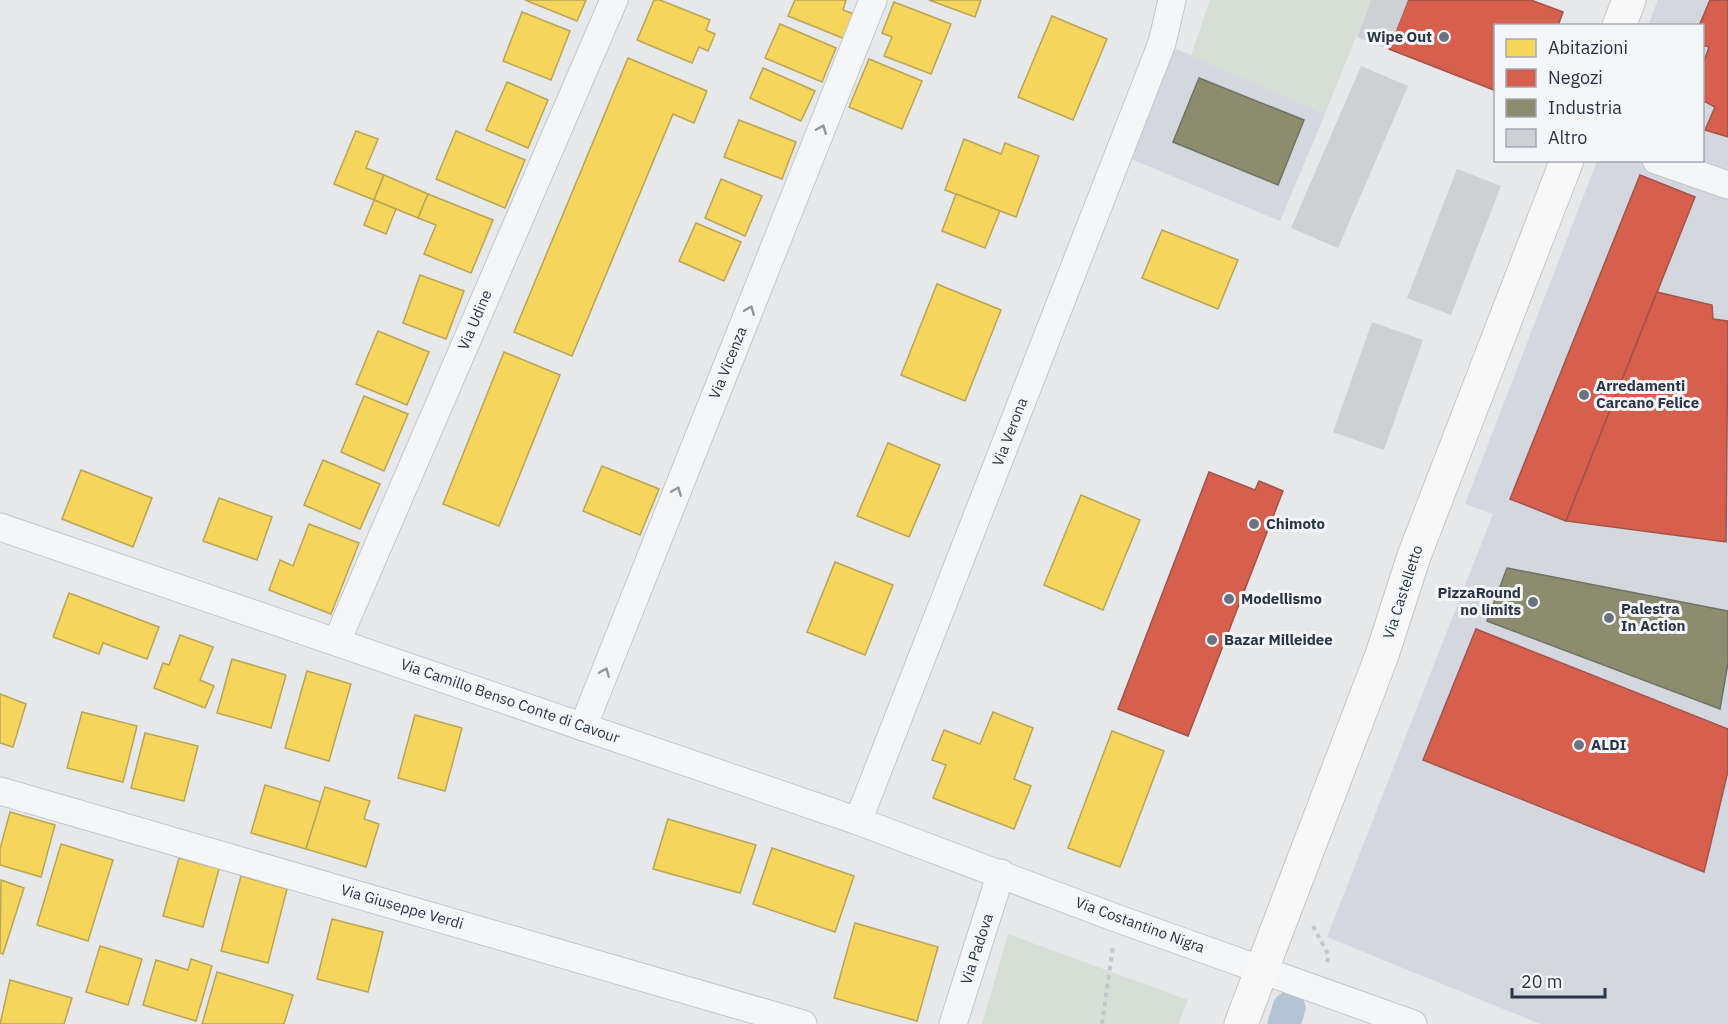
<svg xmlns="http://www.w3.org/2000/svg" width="1728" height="1024" viewBox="0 0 1728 1024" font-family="'IBM Plex Sans',sans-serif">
	<rect width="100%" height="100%" fill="#e6e8ea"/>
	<g fill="#d4d7dd">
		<polygon points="1658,0 1728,0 1728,1024 1540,1024 1327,937 1493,514 1465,504 1597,161 1702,160 1702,26 1648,25"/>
		<polygon points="1170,46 1325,114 1280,221 1126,157"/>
	</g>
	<g fill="#d6ded6">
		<polygon points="1210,0 1371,0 1325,114 1191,56"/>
		<polygon points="1008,934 1188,1000 1178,1024 982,1024"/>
	</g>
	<g fill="#f6d55c" stroke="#b9a555" stroke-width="1.5">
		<polygon points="525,0 586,0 577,21"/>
		<polygon points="654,0 660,0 710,20 706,30 715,34 708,51 699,47 692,63 637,40"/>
		<polygon points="795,0 846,0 843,10 854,14 845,39 788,16"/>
		<polygon points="929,0 981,0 975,17"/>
		<polygon points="894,2 951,24 931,74 884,56 892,37 882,33"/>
		<polygon points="522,12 570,31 551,80 503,61"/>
		<polygon points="1052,16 1107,39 1073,120 1018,97"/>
		<polygon points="780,24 836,48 822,82 765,58"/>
		<polygon points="628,58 707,91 694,123 673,114 572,356 514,332"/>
		<polygon points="869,59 922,81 902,129 849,107"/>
		<polygon points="763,68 815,91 801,121 750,98"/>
		<polygon points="507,82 548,100 528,148 486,130"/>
		<polygon points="739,120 796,142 782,179 724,157"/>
		<polygon points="356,131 378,139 366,168 384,175 374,200 334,184"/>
		<polygon points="456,131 525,160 505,208 436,179"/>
		<polygon points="964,139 1001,154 1005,143 1039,156 1016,217 945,190"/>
		<polygon points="384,175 428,194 418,218 374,200"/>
		<polygon points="721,179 762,196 745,236 705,218"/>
		<polygon points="428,194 493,220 471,273 424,254 436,225 418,218"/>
		<polygon points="956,194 1000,211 985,248 942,231"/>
		<polygon points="374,200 396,209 386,234 364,225"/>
		<polygon points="696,223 741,242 724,281 679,261"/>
		<polygon points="1162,230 1238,260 1218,309 1142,278"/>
		<polygon points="420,275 464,291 446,339 403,323"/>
		<polygon points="937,284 1001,310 965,401 901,375"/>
		<polygon points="378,331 429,352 407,405 356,384"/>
		<polygon points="504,352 560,375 499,526 443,504"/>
		<polygon points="364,396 408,414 384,471 341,452"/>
		<polygon points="888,443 940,465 909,537 857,516"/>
		<polygon points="323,460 380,484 360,529 304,505"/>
		<polygon points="602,466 659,489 640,535 583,511"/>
		<polygon points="81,470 152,498 133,547 62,519"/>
		<polygon points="1081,495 1140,520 1103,610 1044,585"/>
		<polygon points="219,498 272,517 257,560 203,541"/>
		<polygon points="309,524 359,543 331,614 269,590 280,560 293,566"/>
		<polygon points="835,562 893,585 865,655 807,632"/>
		<polygon points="69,593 159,627 147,659 103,643 99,654 53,637"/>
		<polygon points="180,635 213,647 200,680 214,686 205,708 154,688 163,663 169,665"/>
		<polygon points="232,659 286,675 271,728 217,713"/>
		<polygon points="307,671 351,684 329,761 285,748"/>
		<polygon points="0,694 26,704 13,747 0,743"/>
		<polygon points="82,712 137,726 123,782 67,768"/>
		<polygon points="993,712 1033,728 1014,779 1031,786 1014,829 933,798 946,765 932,760 944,730 980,744"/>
		<polygon points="415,715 462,728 445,791 398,778"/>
		<polygon points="1112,731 1164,751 1120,867 1068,848"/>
		<polygon points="145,733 198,746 184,801 131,788"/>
		<polygon points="265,785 321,802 306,849 251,833"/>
		<polygon points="325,787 370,801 364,819 379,824 366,867 306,849"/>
		<polygon points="10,812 55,825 41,877 0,865 0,849"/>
		<polygon points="668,819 756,845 740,893 653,869"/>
		<polygon points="61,844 113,860 88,941 37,925"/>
		<polygon points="772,848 854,876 835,932 753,904"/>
		<polygon points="179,858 219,869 203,927 163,916"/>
		<polygon points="241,876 287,889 268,963 221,951"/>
		<polygon points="1,880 24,888 3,954 0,953"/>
		<polygon points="332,919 383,932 368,992 317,979"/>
		<polygon points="855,923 938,947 917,1021 834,998"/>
		<polygon points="100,946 142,959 128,1005 86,992"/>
		<polygon points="191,959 212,966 196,1021 143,1005 156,960 188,970"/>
		<polygon points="217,972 293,995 284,1024 202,1024"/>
		<polygon points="10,980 72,998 64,1024 0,1024"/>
	</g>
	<g fill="#d6604d" stroke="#a3534b" stroke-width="1.5">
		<polygon points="1408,0 1531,0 1563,12 1558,26 1496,26 1496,91 1389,49"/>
		<polygon points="1710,0 1728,0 1728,137 1705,130 1715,107 1702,100 1702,67 1709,47 1702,45 1702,26 1699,26"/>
		<polygon points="1640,175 1695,197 1566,521 1510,499"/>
		<polygon points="1657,292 1712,305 1713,319 1728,321 1726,542 1566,521"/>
		<polygon points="1209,472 1255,490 1259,481 1283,491 1188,736 1118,709"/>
		<polygon points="1476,629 1728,729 1728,771 1704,872 1423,760"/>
	</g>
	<g fill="#8c8c6e" stroke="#6f7262" stroke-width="1.5">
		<polygon points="1199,78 1304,120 1278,185 1173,142"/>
		<polygon points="1507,568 1728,611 1728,663 1720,709 1487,621"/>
	</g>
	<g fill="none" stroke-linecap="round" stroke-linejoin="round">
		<polyline stroke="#b4c4d5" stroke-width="33" points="1284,1024 1289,1008"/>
	</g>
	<g fill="#ced0d3">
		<polygon points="1371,0 1408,0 1389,49 1357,37"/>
		<polygon points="1361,66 1408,86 1338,248 1291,228"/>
		<polygon points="1457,169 1501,186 1451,315 1407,298"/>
		<polygon points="1372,322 1423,340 1384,450 1333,432"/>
	</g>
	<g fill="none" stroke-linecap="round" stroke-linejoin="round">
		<defs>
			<g id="street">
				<polyline points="1656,160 1728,185"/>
				<polyline points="0,527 858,821 1116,918 1413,1024"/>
				<polyline points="337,641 614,0"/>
				<polyline points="583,727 873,0"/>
				<polyline points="0,791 803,1024"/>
				<polyline points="858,821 1162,43 1172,0"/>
				<polyline points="953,1024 1001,873"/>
			</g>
			<g id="secondary">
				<polyline points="1619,26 1629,0"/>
				<polyline points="1241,1024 1382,655 1414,556 1567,160"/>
			</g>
		</defs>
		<use href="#street" stroke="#c4c6c8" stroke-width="29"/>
		<use href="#secondary" stroke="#c4c6c8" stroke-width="35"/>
		<g stroke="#c5c6ca" stroke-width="4" stroke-dasharray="4.5 4.5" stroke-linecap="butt">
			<polyline points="1313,926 1329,956 1326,964"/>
			<polyline points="1102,1024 1113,946"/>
		</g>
		<use href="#street" stroke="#f5f6f7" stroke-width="27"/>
		<use href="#secondary" stroke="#f8f8f8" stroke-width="33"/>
	</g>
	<defs><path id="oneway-chevron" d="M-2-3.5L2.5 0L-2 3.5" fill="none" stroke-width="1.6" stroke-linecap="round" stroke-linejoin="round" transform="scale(1.5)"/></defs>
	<g stroke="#90959e">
		<use href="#oneway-chevron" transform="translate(822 129) rotate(-68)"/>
		<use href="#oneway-chevron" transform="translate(750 310) rotate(-68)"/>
		<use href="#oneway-chevron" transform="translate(677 491) rotate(-68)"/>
		<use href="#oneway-chevron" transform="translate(605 672) rotate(-68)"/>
	</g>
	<g fill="#6c737f" stroke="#f4f6f9" stroke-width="2">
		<circle cx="1444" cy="37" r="6"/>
		<circle cx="1584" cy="395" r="6"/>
		<circle cx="1254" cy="524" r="6"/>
		<circle cx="1229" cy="599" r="6"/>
		<circle cx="1533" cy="602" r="6"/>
		<circle cx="1609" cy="618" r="6"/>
		<circle cx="1212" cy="640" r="6"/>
		<circle cx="1579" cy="745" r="6"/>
	</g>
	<g text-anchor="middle" stroke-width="6" stroke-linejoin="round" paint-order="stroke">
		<g font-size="15" font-weight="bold" fill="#2b3445" stroke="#f4f6f9" text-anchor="start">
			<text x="1432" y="42" text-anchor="end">Wipe Out</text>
			<text x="1596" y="391">Arredamenti<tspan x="1596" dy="17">Carcano Felice</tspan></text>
			<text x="1266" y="529">Chimoto</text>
			<text x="1521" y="598" text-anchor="end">PizzaRound<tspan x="1521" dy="17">no limits</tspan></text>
			<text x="1241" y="604">Modellismo</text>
			<text x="1621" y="614">Palestra<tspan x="1621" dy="17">In Action</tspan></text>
			<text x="1224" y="645">Bazar Milleidee</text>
			<text x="1591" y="750">ALDI</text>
		</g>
		<g font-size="15" fill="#2b3445" stroke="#f4f6f9">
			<text transform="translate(475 320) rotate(-67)" y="5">Via Udine</text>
			<text transform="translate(728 363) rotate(-68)" y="5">Via Vicenza</text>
			<text transform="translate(1010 432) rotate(-69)" y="5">Via Verona</text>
			<text transform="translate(1403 592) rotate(-72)" y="5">Via Castelletto</text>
			<text transform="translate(510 701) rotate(19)" y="5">Via Camillo Benso Conte di Cavour</text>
			<text transform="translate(402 907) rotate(16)" y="5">Via Giuseppe Verdi</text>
			<text transform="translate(1140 925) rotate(20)" y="5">Via Costantino Nigra</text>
			<text transform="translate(977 949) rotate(-72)" y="5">Via Padova</text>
		</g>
	</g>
	<rect x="1494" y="24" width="210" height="138" fill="#f4f6f9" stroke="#a4a8b1" stroke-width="1.5"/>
	<rect x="1506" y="39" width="30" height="18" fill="#f6d55c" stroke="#a4a8b1" stroke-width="1.5"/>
	<text x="1548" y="54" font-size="18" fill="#2b3445">Abitazioni</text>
	<rect x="1506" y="69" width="30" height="18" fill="#d6604d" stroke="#a4a8b1" stroke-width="1.5"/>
	<text x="1548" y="84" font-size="18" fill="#2b3445">Negozi</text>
	<rect x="1506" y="99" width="30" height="18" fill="#8c8c6e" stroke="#a4a8b1" stroke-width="1.5"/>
	<text x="1548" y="114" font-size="18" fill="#2b3445">Industria</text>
	<rect x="1506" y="129" width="30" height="18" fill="#ced0d3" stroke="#a4a8b1" stroke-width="1.5"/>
	<text x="1548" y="144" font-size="18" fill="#2b3445">Altro</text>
	<path d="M1512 988v9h93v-9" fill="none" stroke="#2b3445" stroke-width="3"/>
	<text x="1521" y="988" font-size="18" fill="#2b3445" stroke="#f4f6f9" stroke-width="4.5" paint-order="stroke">20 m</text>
</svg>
